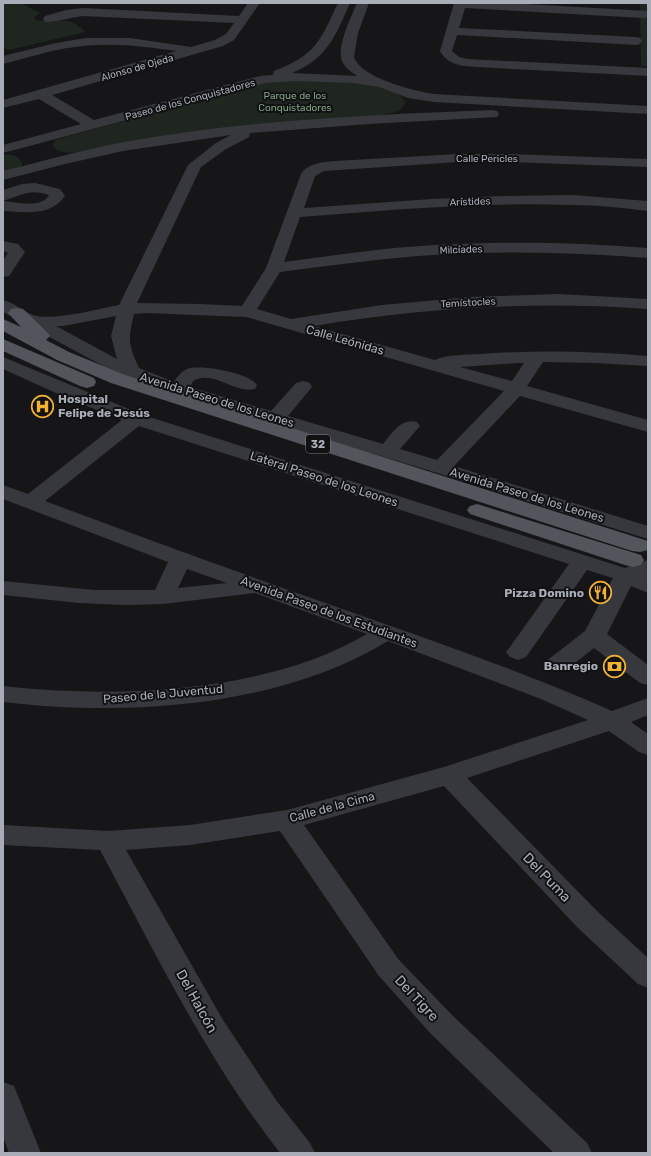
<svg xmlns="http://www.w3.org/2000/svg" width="651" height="1156" viewBox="0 0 651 1156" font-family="Rubik,sans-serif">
	<rect width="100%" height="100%" fill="#161618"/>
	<g fill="#1e261f">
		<path d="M3 3H20L40 13 34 17 36 20C58 25 68 13 85 32L9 50 3 48Z"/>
		<polygon points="640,3 648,3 648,66 641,66"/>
		<polygon points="328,79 371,85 397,92 406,102 399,111 379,116 143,140 72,153 58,151 53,146 55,140 263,83 294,80"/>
		<polygon points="8,154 16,156 22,162 22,167 3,173 3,155"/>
	</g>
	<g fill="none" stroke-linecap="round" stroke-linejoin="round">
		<g fill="#37383d" fill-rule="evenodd">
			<path d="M248 3H260L234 40 223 46 52 95 94 120 260 76 273 75 274 71C316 55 320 41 338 3H350C336 35 327 59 292 73L357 76C350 71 342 66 341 57 339 42 351 17 357 3H369L358 33 354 57C361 78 414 91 434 94L648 106V114L434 102 408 98 379 87 354 83 295 81 265 83 3 153V145L81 124 39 99 3 108V100L176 51C143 46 108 42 75 47 50 50 27 58 3 64V56L56 43 86 38H130L191 47 215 40 226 34 234 23 83 16C74 17 51 23 45 22L43 19 45 16 66 10 83 8 239 16Z"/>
			<path d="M454 3H507L648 11V17L644 18 465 8 459 28 636 37 640 38 642 41 640 44 636 45 457 35 452 51 459 57 467 59 648 68V76L476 67C461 66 448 65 440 51Z"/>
			<path d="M492 110 497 111 499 114 497 117 369 124 250 133 249 137 226 149 201 167 137 303 200 304 242 306 266 268 301 174C308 163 323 162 335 161L458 154H509L648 159V167L509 162H458L324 171 315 176 304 208 432 199 502 196 572 195 648 201V211C623 208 598 205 572 205 482 202 391 210 300 217L284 262C330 256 375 249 420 246 496 241 572 242 648 248V258C571 252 495 250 418 256 372 260 326 266 280 272L257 309 291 319 382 305 470 297 559 294 648 299V309C536 301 425 307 314 326L435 360C448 354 466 355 480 354 536 350 592 351 648 356V366L596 363 543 362 527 386 648 420V432L520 396 454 466 648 526V539L434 472 152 387 107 368 3 312V300C15 303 25 313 36 316 57 320 98 309 119 305L188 165 216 143 231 135 123 151 65 164 3 180V171C43 161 83 150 124 142 245 120 369 115 492 110ZM146 313 246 317 504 391 437 460 400 449 420 426 417 422C400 418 393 433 383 444L288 416 312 387 310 383 303 381 296 383 271 411 190 387 193 381C213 369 234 394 255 389L257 385C249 373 201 364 187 369 181 372 178 376 174 382L139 368C128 344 128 340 134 314ZM116 316 111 336 117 359 56 326H63ZM519 363H524L512 381 460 367Z"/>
			<path d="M35 183 60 189 65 196C50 217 25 212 3 211V201C16 202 42 209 49 195 30 188 20 196 3 201V190L22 184Z"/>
			<polygon points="3,241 18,244 25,252 9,276 3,277 3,260 8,253 3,251"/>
			<path d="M3 357 143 415 625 568 648 560V575L645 576 648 577V593L631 586 607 634 648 665V685L640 683 594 648C580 658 567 674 549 669L545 664 549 659 585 631 613 578 587 570 526 657 518 660 510 657 506 652 510 647 569 564 139 426 45 501C141 537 237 572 334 606 427 639 522 671 612 711L648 698V715L631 722 648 734V755L639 752 609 731 467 778 598 912 648 958V988L638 984 578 928 444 786 304 825 399 960 453 1016 587 1143 592 1153H554L431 1034 379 976 280 831 190 845 126 850 223 1020 276 1100 310 1143 315 1153H280C207 1060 156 954 100 850L3 845V825L108 831 190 825 287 810 444 767 588 720 541 699 388 641C280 707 127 717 3 702V686C117 699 267 693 367 634L255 593 163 604 125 605 79 603 3 595V581L94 590H155L168 562 3 499V485L28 494 122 420 67 398 3 369ZM187 569 227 583 178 588Z"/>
			<polygon points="3,1082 14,1086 41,1153 9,1153 3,1137"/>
		</g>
		<g fill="#53555c" fill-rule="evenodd">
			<polygon points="17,308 23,309 47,332 50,336 46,340 69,352 125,375 648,541 648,550 640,552 632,551 111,383 57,360 3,331 3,319 21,327 8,313 11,309"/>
			<polygon points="3,339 94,378 96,382 94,386 87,388 80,386 3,351"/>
			<polygon points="477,504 641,555 644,560 641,565 633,567 625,565 470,514 467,510 470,506"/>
		</g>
	</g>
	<defs>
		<symbol id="hospital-ring" viewBox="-11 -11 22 22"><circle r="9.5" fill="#111113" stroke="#f2b134" stroke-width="1.5"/><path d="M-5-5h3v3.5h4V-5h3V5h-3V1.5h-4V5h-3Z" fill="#f2b134"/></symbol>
		<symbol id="restaurant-ring" viewBox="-11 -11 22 22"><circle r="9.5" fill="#111113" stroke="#f2b134" stroke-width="1.5"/><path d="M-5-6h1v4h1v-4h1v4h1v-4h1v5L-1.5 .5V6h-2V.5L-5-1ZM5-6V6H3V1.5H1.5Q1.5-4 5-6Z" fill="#f2b134"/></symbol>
		<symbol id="bank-ring" viewBox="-11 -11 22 22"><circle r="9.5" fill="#111113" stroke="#f2b134" stroke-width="1.5"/><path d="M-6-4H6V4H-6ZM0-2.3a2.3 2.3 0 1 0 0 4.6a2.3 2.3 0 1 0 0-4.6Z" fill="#f2b134"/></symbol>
	</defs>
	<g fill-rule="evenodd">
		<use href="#hospital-ring" x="30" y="394" width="25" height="25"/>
		<use href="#restaurant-ring" x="588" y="580" width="25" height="25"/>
		<use href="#bank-ring" x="602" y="654" width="25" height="25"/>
	</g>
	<g text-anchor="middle" stroke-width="4" stroke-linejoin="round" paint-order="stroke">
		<g font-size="10" fill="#a8adb8" stroke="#111113">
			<text transform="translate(137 67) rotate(-16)" y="4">Alonso de Ojeda</text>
			<text transform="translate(190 99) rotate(-15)" y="4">Paseo de los Conquistadores</text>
			<text x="487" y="162">Calle Pericles</text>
			<text transform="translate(470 201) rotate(-2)" y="4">Arístides</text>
			<text transform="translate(461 249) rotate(-2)" y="4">Milcíades</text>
			<text transform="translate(468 302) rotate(-3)" y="4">Temístocles</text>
		</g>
		<g font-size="10" fill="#7fa381" stroke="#111113">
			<text x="295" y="99">Parque de los<tspan x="295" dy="12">Conquistadores</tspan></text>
		</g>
		<rect fill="#111113" stroke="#7b7e86" stroke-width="1" x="306" y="435" width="24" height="18" rx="3"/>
		<g font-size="11" font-weight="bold" fill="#a8adb8">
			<text x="318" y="448">32</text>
		</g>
		<g font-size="12" fill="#a8adb8" stroke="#111113">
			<text transform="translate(345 340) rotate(16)" y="4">Calle Leónidas</text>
			<text transform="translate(217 400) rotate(17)" y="4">Avenida Paseo de los Leones</text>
			<text transform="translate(324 479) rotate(18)" y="4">Lateral Paseo de los Leones</text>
			<text transform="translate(527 495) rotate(17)" y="4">Avenida Paseo de los Leones</text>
			<text transform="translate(329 612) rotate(20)" y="4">Avenida Paseo de los Estudiantes</text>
			<text transform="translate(163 694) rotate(-5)" y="4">Paseo de la Juventud</text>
			<text transform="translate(332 807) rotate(-15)" y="4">Calle de la Cima</text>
		</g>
		<g font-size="12" font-weight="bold" fill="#a8adb8" stroke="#111113" text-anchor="end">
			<text x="58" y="403" text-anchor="start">Hospital<tspan x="58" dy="14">Felipe de Jesús</tspan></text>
			<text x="584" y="597">Pizza Domino</text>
			<text x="598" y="670">Banregio</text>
		</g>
		<g font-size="14" fill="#a8adb8" stroke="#111113">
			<text transform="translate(547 877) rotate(46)" y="5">Del Puma</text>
			<text transform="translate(417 998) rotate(47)" y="5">Del Tigre</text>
			<text transform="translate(197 1001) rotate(61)" y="5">Del Halcón</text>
		</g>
	</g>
	<rect width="651" height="1156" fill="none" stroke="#a8adb8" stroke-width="8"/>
</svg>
